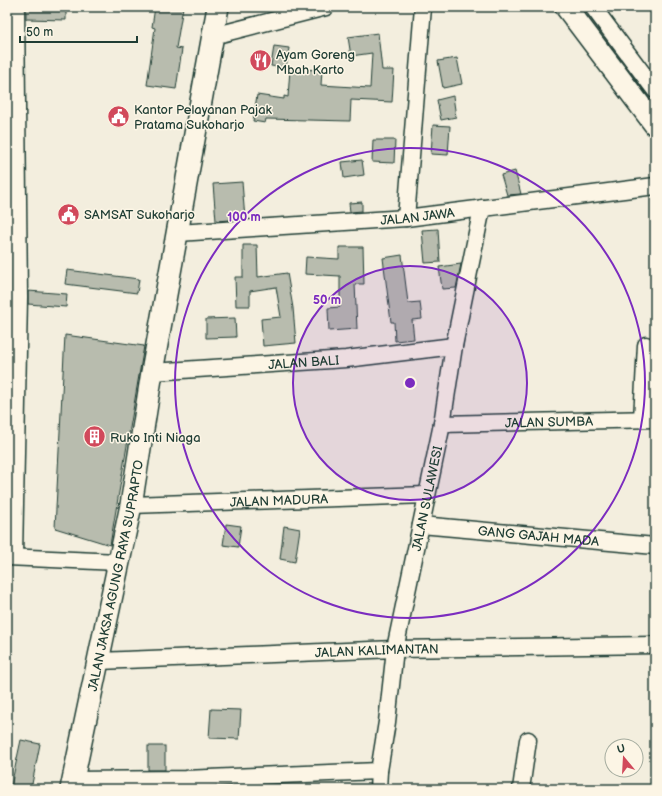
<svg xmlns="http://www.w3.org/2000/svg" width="662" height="796" viewBox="0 0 662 796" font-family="'Balsamiq Sans',sans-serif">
	<rect width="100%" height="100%" fill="#f3eede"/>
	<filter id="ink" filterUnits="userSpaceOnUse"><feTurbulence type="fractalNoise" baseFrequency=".025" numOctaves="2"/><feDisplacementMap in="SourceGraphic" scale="8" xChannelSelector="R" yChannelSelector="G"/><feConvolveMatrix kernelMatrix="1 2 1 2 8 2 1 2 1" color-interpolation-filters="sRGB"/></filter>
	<g filter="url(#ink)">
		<g fill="#b8bcae" stroke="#1f3d34">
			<polygon points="26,7 66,7 66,20 26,19"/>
			<polygon points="155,7 183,7 176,48 182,49 176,89 147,85 155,28 152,27"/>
			<polygon points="378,33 382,70 394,70 392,102 351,100 350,121 266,119 265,123 253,121 257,95 284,99 284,96 288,97 290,69 322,70 321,85 370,88 372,53 351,56 348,37"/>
			<polygon points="274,46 289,48 286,68 271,66"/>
			<polygon points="457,58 462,84 443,88 438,61"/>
			<polygon points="453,96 456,117 441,120 437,100"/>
			<polygon points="433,125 450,126 448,155 431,154"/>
			<polygon points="373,140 395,140 394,163 372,162"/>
			<polygon points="362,160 364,175 344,178 342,162"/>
			<polygon points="515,171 521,194 507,195 501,175"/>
			<polygon points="242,182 245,219 216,221 213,184"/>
			<polygon points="362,202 362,211 350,212 349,203"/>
			<polygon points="438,229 440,262 425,263 422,230"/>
			<polygon points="243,245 257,245 258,277 287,273 293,308 296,343 263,346 261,319 281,317 276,287 250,291 250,306 236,306 235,277 243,277"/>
			<polygon points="339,247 363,247 364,284 355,284 357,329 329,331 328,308 340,307 340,276 305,274 306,257 339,259"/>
			<polygon points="402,255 408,303 420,302 422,319 412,320 414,339 395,341 394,322 391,322 383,258"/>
			<polygon points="461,264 456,288 442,289 439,267"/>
			<polygon points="67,270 139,279 137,293 65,284"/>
			<polygon points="28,291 67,294 66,307 28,304"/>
			<polygon points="235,318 236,337 206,338 206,319"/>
			<polygon points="65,335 144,346 110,545 55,528"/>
			<polygon points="226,524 241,526 238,547 223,545"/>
			<polygon points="284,526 300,529 295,562 280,559"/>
			<polygon points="211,709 241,710 239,739 209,738"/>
			<polygon points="21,740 40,744 31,789 11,786"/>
			<rect x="148" y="746" width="17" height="24"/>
		</g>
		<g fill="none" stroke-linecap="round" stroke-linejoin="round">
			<defs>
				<g id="minor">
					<polyline points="593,7 655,90"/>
					<polyline points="213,36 326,7"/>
					<polyline points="406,218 423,7"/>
					<path id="s1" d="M178 233 406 218 655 186"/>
					<path id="s2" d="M152 372 346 359 454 346"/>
					<polyline points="642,419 646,345"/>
					<path id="s3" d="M442 424 655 419"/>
					<path id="s4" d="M131 505 427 495"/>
					<path id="s5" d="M421 525 655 546"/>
					<polyline points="14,556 19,297 16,7"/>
					<polyline points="7,557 118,562"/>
					<path id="s6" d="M99 661 395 649 655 645"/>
					<polyline points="73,780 185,779 379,771"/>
					<path id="s7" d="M378 789 379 771 387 722 395 649 442 424 454 346 482 208"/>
					<polyline points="521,789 528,740"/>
				</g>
				<g id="major">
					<polyline points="566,7 655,125"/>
					<path id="s8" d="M71 789 131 505 152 372 218 7"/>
				</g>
			</defs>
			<use href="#minor" stroke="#1f3d34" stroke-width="19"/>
			<use href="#major" stroke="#1f3d34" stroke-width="24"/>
			<use href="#minor" stroke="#fcf5e5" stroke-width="16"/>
			<use href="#major" stroke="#fcf5e5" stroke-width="21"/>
		</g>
	</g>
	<circle cx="410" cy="383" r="117" fill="#7b2cbf" fill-opacity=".12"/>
	<g fill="none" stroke="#7b2cbf" stroke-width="2">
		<circle cx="410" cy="383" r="117"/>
		<circle cx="410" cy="383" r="235"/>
	</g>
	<defs>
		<symbol id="restaurant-disc" viewBox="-11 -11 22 22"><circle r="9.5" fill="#d1495b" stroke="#fcf5e5"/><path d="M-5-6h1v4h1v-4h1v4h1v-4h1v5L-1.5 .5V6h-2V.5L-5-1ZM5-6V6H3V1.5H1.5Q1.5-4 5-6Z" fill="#fff"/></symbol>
		<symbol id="civic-disc" viewBox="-11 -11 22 22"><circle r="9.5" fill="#d1495b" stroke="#fcf5e5"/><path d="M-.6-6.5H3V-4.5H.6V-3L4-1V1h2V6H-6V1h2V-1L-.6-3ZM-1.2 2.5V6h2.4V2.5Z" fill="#fff"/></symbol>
		<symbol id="building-disc" viewBox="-11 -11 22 22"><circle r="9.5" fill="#d1495b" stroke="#fcf5e5"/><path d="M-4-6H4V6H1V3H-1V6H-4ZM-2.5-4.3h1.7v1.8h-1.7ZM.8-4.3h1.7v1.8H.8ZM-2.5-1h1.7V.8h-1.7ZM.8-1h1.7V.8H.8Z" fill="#fff"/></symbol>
	</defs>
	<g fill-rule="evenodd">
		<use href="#restaurant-disc" x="248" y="48" width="25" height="25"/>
		<use href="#civic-disc" x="106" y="104" width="25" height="25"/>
		<use href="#civic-disc" x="56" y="202" width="25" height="25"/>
		<use href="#building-disc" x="82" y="424" width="25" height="25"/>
	</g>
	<g text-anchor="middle" stroke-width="3" stroke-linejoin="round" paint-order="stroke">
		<g font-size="13" fill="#1f3d34" stroke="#fcf5e5" text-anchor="start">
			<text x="276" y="59">Ayam Goreng<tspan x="276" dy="15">Mbah Karto</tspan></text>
			<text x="134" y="114">Kantor Pelayanan Pajak<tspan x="134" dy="15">Pratama Sukoharjo</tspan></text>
			<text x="84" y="219">SAMSAT Sukoharjo</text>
			<text x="110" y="442">Ruko Inti Niaga</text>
		</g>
		<g font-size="13" fill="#1f3d34" stroke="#fcf5e5">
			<text dy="5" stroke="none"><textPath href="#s1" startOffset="240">JALAN JAWA</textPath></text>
			<text dy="5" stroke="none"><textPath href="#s2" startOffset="152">JALAN BALI</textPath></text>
			<text dy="5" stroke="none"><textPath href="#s3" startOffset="107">JALAN SUMBA</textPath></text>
			<text dy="5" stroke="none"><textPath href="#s7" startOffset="295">JALAN SULAWESI</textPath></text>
			<text dy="5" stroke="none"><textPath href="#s4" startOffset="148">JALAN MADURA</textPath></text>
			<text dy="5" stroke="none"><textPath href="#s5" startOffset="118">GANG GAJAH MADA</textPath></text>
			<text dy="5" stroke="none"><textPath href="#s8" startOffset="218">JALAN JAKSA AGUNG RAYA SUPRAPTO</textPath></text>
			<text dy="5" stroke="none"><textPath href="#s6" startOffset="278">JALAN KALIMANTAN</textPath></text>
		</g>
	</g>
	<circle cx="410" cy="383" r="6" fill="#7b2cbf" stroke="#fcf5e5" stroke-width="2"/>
	<g font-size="12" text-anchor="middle" font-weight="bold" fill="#7b2cbf" stroke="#fcf5e5" stroke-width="3" stroke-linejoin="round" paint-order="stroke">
		<text x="244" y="221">100 m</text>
		<text x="327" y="304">50 m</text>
	</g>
	<rect width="662" height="796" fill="none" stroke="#fcf5e5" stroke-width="24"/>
	<rect x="12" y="12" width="638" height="772" fill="none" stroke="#1f3d34" stroke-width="1.5" filter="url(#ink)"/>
	<g transform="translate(624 758) rotate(342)"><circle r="19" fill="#fcf5e5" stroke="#a4ab9e"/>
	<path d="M0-3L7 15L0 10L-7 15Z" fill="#d1495b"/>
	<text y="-6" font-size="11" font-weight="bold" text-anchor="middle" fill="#1f3d34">U</text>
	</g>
	<path d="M20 36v6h117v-6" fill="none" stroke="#1f3d34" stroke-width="2"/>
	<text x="26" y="36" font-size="12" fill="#1f3d34" stroke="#fcf5e5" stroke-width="3" paint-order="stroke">50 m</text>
</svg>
